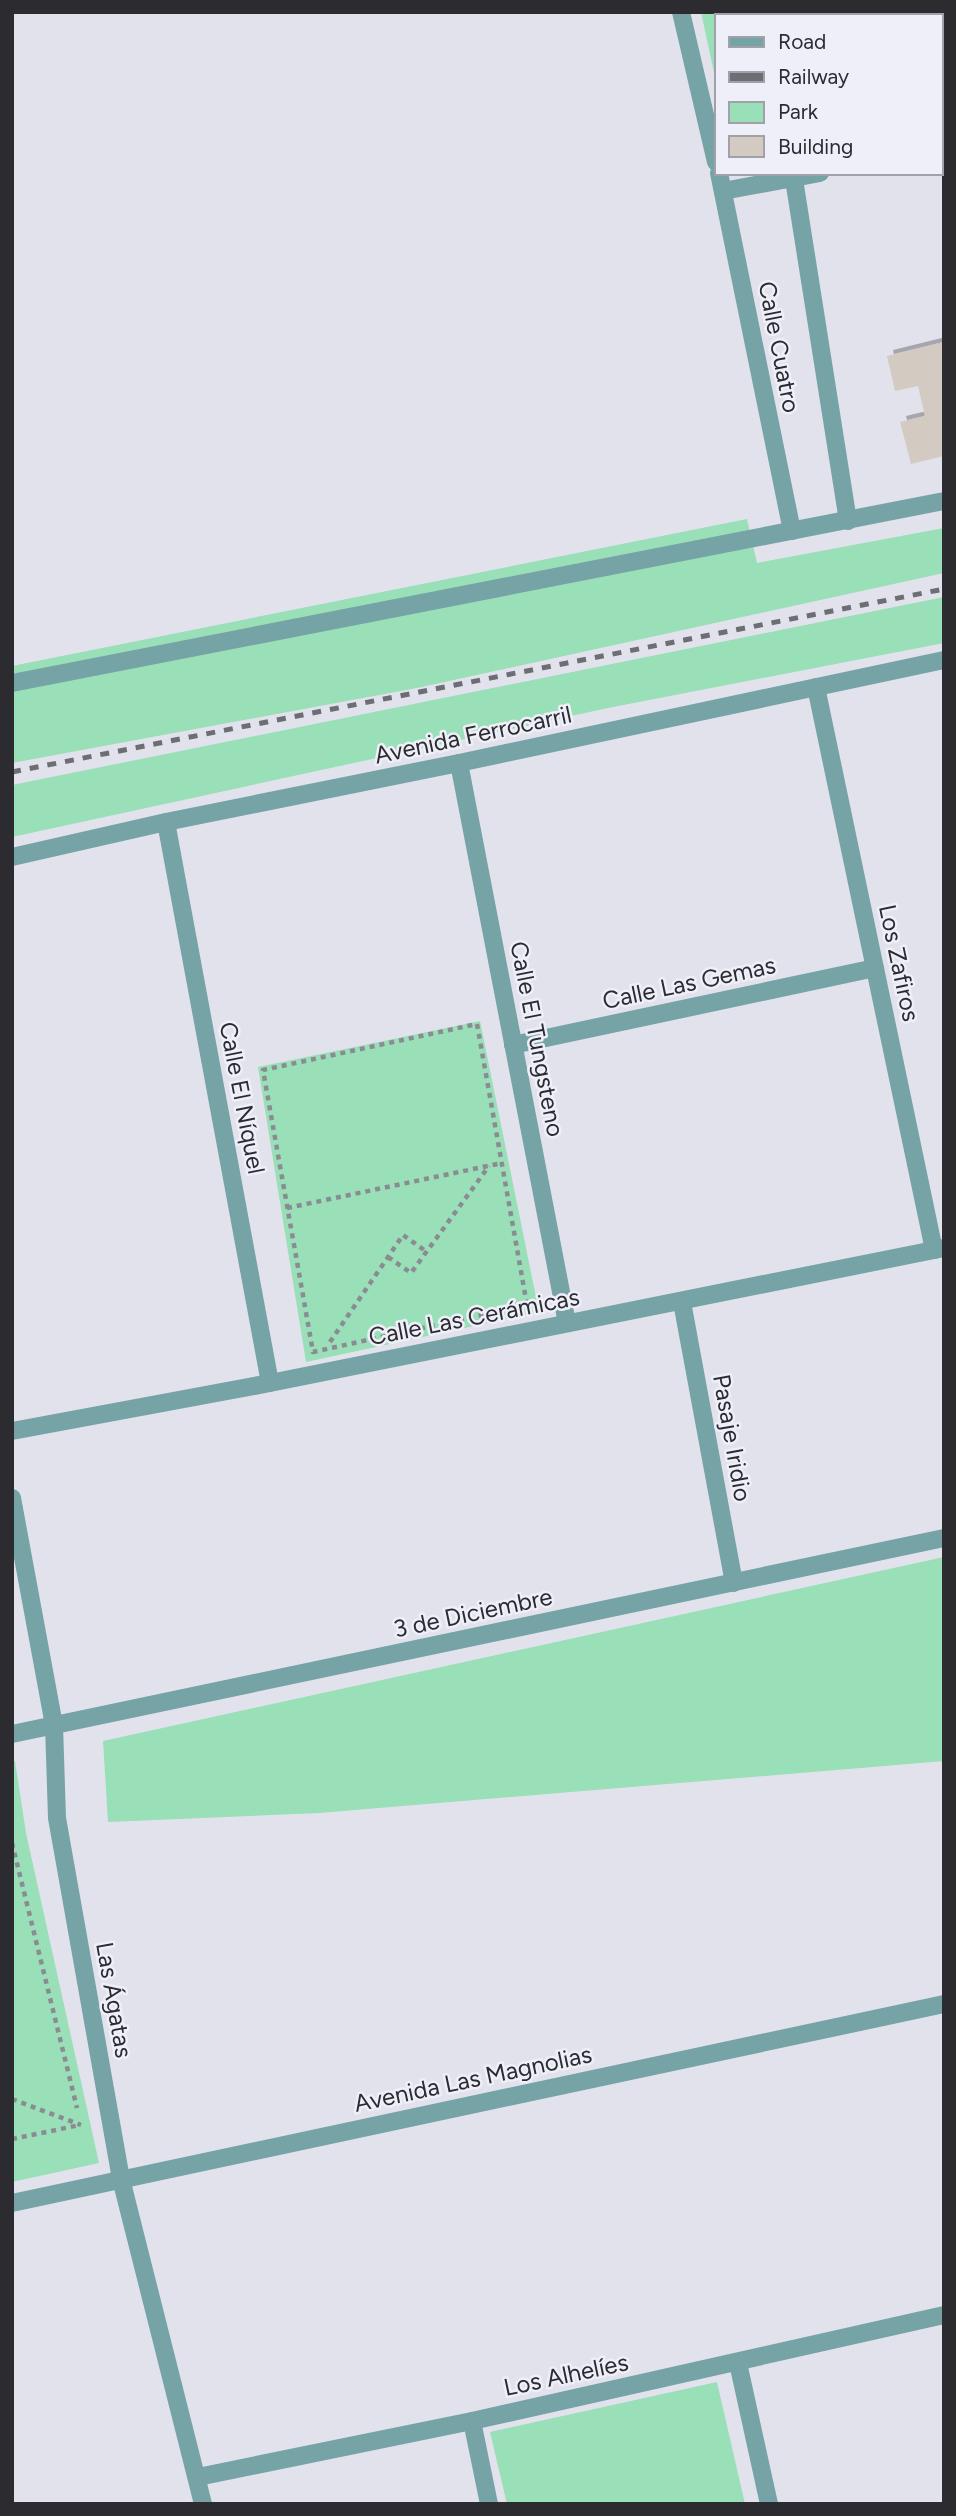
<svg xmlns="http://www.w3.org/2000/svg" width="956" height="2516" viewBox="0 0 956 2516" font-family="Figtree,sans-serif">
	<defs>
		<filter id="shadow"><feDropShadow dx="6" dy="-6" stdDeviation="0" flood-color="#0004"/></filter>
	</defs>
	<rect width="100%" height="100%" fill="#e2e2ed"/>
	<g fill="#99dfb7">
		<polygon points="701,12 737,12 738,16 716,16 716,82"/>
		<polygon points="769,12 944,12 944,125 940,125 940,16 770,16"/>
		<polygon points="747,519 757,563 944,528 944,573 417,688 12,763 12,666"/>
		<polygon points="944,597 944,643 608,708 12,837 12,785"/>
		<polygon points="480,1021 539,1312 306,1362 258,1067"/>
		<polygon points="944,1557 944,1761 319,1813 108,1822 103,1741"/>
		<polygon points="12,1761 15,1761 26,1833 99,2163 12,2182"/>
		<polygon points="717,2382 745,2504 507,2504 490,2432"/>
	</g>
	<polygon fill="#d3cac2" filter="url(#shadow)" points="944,342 944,456 911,464 900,422 925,416 918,386 895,391 887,356"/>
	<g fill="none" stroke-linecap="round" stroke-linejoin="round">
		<g stroke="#8b8b93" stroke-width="4.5" stroke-dasharray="5 5" stroke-linecap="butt">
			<polyline points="812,12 813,16"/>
			<polyline points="940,50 944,50"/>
			<polygon points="477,1024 527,1305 313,1352 263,1070"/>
			<polyline points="287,1208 502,1163"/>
			<polyline points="388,1257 411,1273 489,1166"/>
			<polyline points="330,1342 403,1235 427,1252"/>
			<polyline points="12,1843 77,2108"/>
			<polyline points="12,2099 81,2125"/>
			<polyline points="12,2139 80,2125"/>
		</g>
		<g stroke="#76a3a5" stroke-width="18">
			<polyline points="940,152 944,151"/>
			<polyline points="723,191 820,173"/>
			<polyline points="816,687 934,1250"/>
			<polyline points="459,763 567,1323"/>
			<polyline points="166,822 270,1383"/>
			<polyline points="513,1045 875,968"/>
			<polyline points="682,1302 734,1583"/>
			<polyline points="12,1431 270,1383 944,1248"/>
			<polyline points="12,1498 54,1725 57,1818 121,2179 203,2504"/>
			<polyline points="738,2363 769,2504"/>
			<polyline points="472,2421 489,2504"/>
			<polyline points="198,2477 472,2421 944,2315"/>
		</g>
		<g stroke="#76a3a5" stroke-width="18">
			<polyline points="681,12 716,162"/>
			<polyline points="755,12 755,16"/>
			<polyline points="719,173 792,531"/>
			<polyline points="793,173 848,521"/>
			<polyline points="12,683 944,501"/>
			<polyline points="12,857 166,822 459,763 944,660"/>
			<polyline points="12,1734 944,1538"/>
			<polyline points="12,2203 944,2004"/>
		</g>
		<polyline stroke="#6d6d74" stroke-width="5" stroke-dasharray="9 9" stroke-linecap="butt" points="12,772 944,589"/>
	</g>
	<g text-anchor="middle" stroke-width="5" stroke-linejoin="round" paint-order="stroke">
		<g font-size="24" fill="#2c2c30" stroke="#efeffa">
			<text transform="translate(779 347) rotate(79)" y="8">Calle Cuatro</text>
			<text transform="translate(473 735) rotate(-12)" y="8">Avenida Ferrocarril</text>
			<text transform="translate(899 963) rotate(78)" y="8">Los Zafiros</text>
			<text transform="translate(689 983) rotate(-12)" y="8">Calle Las Gemas</text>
			<text transform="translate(537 1039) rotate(79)" y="8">Calle El Tungsteno</text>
			<text transform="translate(242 1098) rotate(79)" y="8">Calle El Níquel</text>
			<text transform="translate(474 1317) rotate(-11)" y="8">Calle Las Cerámicas</text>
			<text transform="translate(732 1438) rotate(80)" y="8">Pasaje Iridio</text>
			<text transform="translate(473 1613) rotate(-12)" y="8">3 de Diciembre</text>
			<text transform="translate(114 2000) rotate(80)" y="8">Las Ágatas</text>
			<text transform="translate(473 2079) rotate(-12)" y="8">Avenida Las Magnolias</text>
			<text transform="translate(566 2375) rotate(-12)" y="8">Los Alhelíes</text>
		</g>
	</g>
	<rect width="956" height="2516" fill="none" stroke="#2c2c30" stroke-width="28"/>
	<rect x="715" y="14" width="228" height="161" fill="#efeffa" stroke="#a1a1a9" stroke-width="2"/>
	<rect x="729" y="37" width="35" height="10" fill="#76a3a5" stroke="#a1a1a9" stroke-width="2"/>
	<text x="778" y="49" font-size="21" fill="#2c2c30">Road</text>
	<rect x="729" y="72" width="35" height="10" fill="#6d6d74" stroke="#a1a1a9" stroke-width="2"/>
	<text x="778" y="84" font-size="21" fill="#2c2c30">Railway</text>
	<rect x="729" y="102" width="35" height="21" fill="#99dfb7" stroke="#a1a1a9" stroke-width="2"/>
	<text x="778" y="119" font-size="21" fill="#2c2c30">Park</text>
	<rect x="729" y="136" width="35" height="21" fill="#d3cac2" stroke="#a1a1a9" stroke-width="2"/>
	<text x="778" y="154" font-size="21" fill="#2c2c30">Building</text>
</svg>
